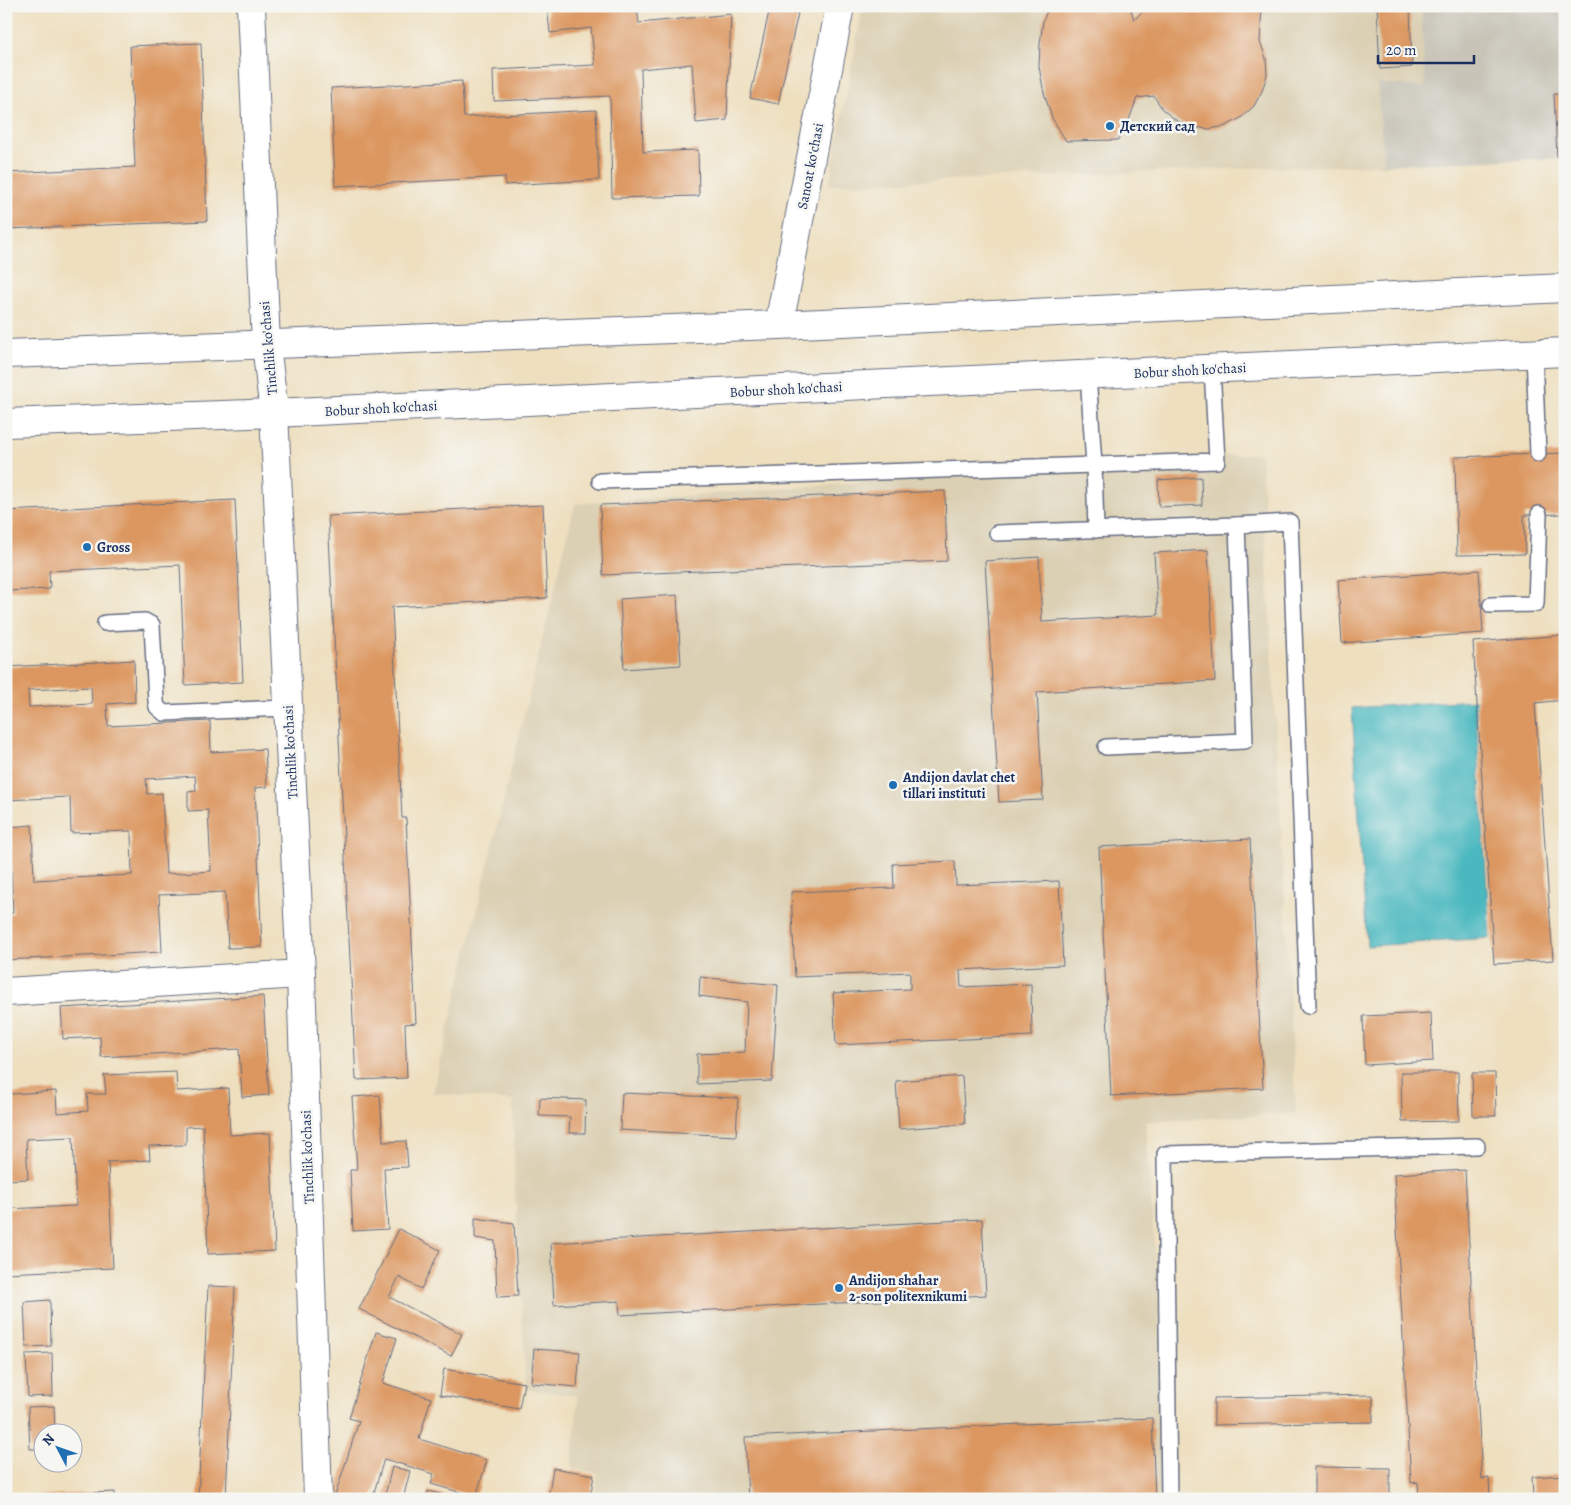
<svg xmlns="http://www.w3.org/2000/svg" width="1571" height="1505" viewBox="0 0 1571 1505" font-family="Alegreya,serif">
	<rect width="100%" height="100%" fill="#f6f6f2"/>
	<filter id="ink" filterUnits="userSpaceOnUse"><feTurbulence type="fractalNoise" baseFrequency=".02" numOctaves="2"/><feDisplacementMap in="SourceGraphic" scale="10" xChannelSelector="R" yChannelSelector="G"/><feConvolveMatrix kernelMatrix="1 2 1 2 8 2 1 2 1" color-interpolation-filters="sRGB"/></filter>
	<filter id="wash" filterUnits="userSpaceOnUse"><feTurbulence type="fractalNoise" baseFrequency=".0096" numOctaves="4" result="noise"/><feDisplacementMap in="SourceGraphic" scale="20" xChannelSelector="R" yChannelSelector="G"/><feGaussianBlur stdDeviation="1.12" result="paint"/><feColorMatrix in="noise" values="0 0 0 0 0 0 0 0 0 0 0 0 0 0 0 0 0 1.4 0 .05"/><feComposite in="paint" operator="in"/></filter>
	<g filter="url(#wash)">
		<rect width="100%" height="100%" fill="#eedfbf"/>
		<g fill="#dbd0b4">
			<polygon points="863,6 1421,6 1425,87 1377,83 1384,165 1248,168 829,185"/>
			<polygon points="1261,453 1296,1113 1146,1122 1171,1499 594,1499 598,1473 572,1469 578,1396 526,1389 515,1188 513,1101 433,1093 575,504"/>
		</g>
		<polygon fill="#c8c4b8" points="1421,6 1565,6 1565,158 1384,165 1377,83 1425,87"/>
		<polygon fill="#49b8bf" stroke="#32748e" points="1475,700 1490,938 1367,946 1352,708"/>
		<g id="blocks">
			<g fill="#dc9760" fill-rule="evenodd">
				<polygon points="547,6 637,6 639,23 731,14 727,120 696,123 692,64 641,69 643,152 698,150 699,196 612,198 610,96 494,101 493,70 595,65 591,28 550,33"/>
				<polygon points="1049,6 1130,6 1134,20 1148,6 1262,6 1260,42 1266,58 1267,75 1262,91 1254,106 1241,118 1226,126 1209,129 1192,127 1177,121 1163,110 1154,96 1137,98 1129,120 1118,140 1066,141 1052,118 1044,93 1039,67 1040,44 1043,21"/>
				<polygon points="1377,6 1410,6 1412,67 1380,69"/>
				<polygon points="770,7 798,13 778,104 750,98"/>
				<polygon points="201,43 207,221 7,229 6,173 135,167 130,46"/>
				<polygon points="462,81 464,117 596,110 599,180 505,185 505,177 335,186 331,88"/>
				<polygon points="1554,94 1565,94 1565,156 1557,157"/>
				<polygon points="1565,453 1565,514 1524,515 1525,554 1457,555 1455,457"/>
				<polygon points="1201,477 1202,505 1159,507 1158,480"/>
				<polygon points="945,491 947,561 603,575 600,505"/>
				<polygon points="235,500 243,682 185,685 180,565 49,571 50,589 6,591 6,511"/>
				<polygon points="543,505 547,598 392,607 402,818 406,818 416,1023 405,1024 407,1078 356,1080 328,516"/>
				<polygon points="1208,550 1215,681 1037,692 1043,800 999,802 985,561 1039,557 1042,622 1158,615 1154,553"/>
				<polygon points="1479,570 1483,633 1342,643 1338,580"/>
				<polygon points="677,595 681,665 624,669 620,599"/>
				<polygon points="1565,635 1565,700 1535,703 1553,960 1494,964 1473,642"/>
				<path d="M134 660 135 702 107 704 108 726 210 721 211 752 265 749 267 787 255 788 262 947 228 948 225 892 159 895 162 952 6 960V914L13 913 9 827 32 825 34 880 132 875 131 831 71 833 70 797 6 800V667ZM91 687 92 704 29 707 28 690ZM195 776 196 791 188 792V811L208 810 211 871 166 874 162 793 147 794 146 779Z"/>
				<polygon points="1250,839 1263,1088 1111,1096 1099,847"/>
				<polygon points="955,861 956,885 1059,881 1063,965 960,970 961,987 1031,984 1032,1036 836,1045 833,993 910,989 910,972 795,977 791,892 894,888 893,864"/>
				<polygon points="700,977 778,985 772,1081 697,1084 697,1054 745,1052 747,1002 699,996"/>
				<polygon points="263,996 269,1095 242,1097 239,1049 101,1057 100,1037 63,1039 61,1008"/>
				<polygon points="1431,1013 1433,1061 1365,1065 1363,1016"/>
				<polygon points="10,1072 11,1094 56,1091 57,1113 88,1111 87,1094 106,1094 104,1075 176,1072 177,1091 228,1088 230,1135 270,1133 275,1251 208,1254 203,1126 186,1127 186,1145 149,1146 150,1160 108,1162 113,1268 6,1273 6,1209 76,1206 73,1137 26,1139 28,1179 6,1180 6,1073"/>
				<polygon points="1401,1072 1458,1072 1459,1121 1402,1122"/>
				<polygon points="1472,1073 1495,1073 1496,1116 1473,1116"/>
				<polygon points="962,1076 965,1124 899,1129 896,1081"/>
				<polygon points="622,1093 738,1098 736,1136 620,1130"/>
				<polygon points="380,1095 383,1142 406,1141 408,1167 384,1168 388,1229 353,1231 350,1170 357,1170 352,1097"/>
				<polygon points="540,1098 586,1100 585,1133 569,1133 570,1117 539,1116"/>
				<polygon points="1465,1170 1482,1479 1489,1478 1490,1499 1419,1499 1418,1482 1411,1483 1394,1174"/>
				<polygon points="475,1218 514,1223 518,1296 497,1297 495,1241 475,1238"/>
				<polygon points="982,1219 986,1295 620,1315 619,1301 554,1305 551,1243"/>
				<polygon points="399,1229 440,1250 421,1289 399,1277 389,1297 462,1334 451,1356 359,1309"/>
				<polygon points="208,1286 235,1287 226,1499 198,1499"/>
				<polygon points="50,1300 51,1346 26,1347 24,1302"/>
				<polygon points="376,1332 397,1338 383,1383 431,1398 419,1439 487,1460 476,1497 431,1484 434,1474 384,1459 372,1499 334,1499 359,1421 349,1418"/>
				<polygon points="534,1349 580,1352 577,1387 531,1383"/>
				<polygon points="52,1353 53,1396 28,1397 26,1354"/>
				<polygon points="444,1369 524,1383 519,1409 440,1395"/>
				<polygon points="1373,1395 1373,1422 1214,1425 1214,1398"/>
				<polygon points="54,1406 55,1432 42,1432 42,1449 30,1449 28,1407"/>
				<polygon points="1152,1418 1155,1498 748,1499 745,1437"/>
				<polygon points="392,1467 410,1471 403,1499 384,1499"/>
				<polygon points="1314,1467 1390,1468 1390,1499 1314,1499"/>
				<polygon points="553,1468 594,1475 590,1499 548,1499"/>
				<polygon points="1565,1475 1565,1499 1533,1499 1532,1477"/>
				<polygon points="428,1491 452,1497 452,1499 426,1499"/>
				<polygon points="115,1492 115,1499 6,1499 6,1497"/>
			</g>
		</g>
	</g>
	<g filter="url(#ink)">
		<use href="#blocks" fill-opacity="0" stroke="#656d80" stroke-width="1"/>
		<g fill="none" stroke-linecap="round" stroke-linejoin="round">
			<defs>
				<g id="service">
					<polyline points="1534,353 1538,454"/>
					<polyline points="1088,374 1094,465 1096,530"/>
					<polyline points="600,481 1217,461 1212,368"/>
					<polyline points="1237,525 1290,522 1308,1006"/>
					<polyline points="997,533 1237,525 1245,741 1106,747"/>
					<polyline points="1491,605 1536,604 1539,514"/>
					<polyline points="105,623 145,621 152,625 156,701 157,707 164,713 288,708"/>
					<polyline points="1169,1499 1165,1154 1477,1146"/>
				</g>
				<g id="minor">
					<polyline points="251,6 266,344 274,413 301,974 318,1499"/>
					<polyline points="779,325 840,6"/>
					<polyline points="6,992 301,974"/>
				</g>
				<g id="primary">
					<polyline points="6,354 779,325 1565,288"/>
					<polyline points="6,423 274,413 1565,352"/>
				</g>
			</defs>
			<use href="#service" stroke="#656d80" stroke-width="18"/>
			<use href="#minor" stroke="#656d80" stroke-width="30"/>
			<use href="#primary" stroke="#656d80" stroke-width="30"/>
			<use href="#service" stroke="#fff" stroke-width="15"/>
			<use href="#minor" stroke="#fff" stroke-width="28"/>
			<use href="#primary" stroke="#fff" stroke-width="28"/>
		</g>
	</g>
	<g fill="#1f6fb2" stroke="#f6f6f2" stroke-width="2">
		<circle cx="1110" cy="126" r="5"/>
		<circle cx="87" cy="547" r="5"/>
		<circle cx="893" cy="785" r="5"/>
		<circle cx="839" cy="1288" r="5"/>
	</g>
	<g text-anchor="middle" stroke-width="5" stroke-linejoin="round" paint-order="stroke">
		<g font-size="14" font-weight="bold" fill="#1b2f5e" stroke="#f6f6f2" text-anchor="start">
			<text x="1120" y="131">Детский сад</text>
			<text x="97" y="552">Gross</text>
			<text x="903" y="782">Andijon davlat chet<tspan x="903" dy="16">tillari instituti</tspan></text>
			<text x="849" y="1285">Andijon shahar<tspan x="849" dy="16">2-son politexnikumi</tspan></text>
		</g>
		<g font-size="14" fill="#1b2f5e" stroke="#f6f6f2">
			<text transform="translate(810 166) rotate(-79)" y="5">Sanoat koʻchasi</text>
			<text transform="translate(268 348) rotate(-95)" y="5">Tinchlik ko'chasi</text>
			<text transform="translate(1190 370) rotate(-3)" y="5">Bobur shoh ko'chasi</text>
			<text transform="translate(786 389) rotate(-3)" y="5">Bobur shoh ko'chasi</text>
			<text transform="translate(381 408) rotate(-3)" y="5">Bobur shoh ko'chasi</text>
			<text transform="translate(290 752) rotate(-93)" y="5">Tinchlik ko'chasi</text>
			<text transform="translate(307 1157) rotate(-92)" y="5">Tinchlik ko'chasi</text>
		</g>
	</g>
	<rect width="1571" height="1505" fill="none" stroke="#f6f6f2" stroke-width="25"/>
	<g transform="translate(58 1448) rotate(311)"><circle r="24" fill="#f6f6f2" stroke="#9ea6b7"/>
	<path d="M0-4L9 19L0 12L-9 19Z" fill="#1f6fb2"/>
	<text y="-8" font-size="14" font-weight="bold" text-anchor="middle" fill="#1b2f5e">N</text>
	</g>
	<path d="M1378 55v8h96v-8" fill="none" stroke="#1b2f5e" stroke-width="2.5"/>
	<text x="1386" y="55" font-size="15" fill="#1b2f5e" stroke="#f6f6f2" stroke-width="4" paint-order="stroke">20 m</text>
</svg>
